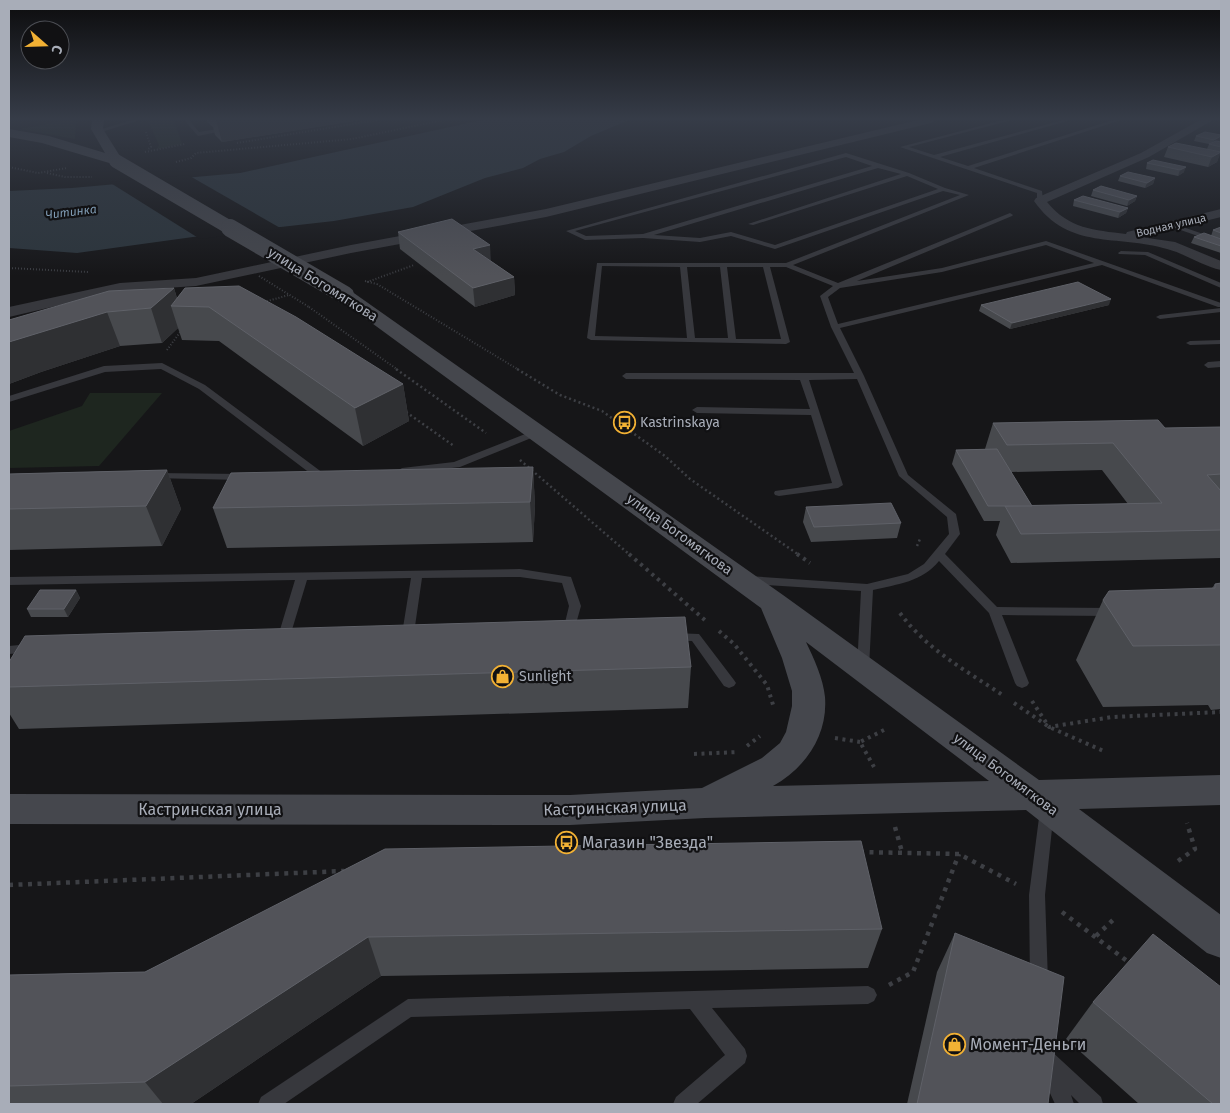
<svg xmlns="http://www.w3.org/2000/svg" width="1230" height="1113" viewBox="0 0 1230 1113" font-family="'Fira Sans',sans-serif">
	<rect width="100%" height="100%" fill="#161618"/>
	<g fill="#1e261f">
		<polygon points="68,120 76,120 75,139 20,129"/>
		<polygon points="174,120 182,144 157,149 159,145 148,121"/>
		<polygon points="90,393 162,393 99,466 9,468 9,431 82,406"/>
	</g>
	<polygon fill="#2c353c" points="482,120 629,120 591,136 564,152 540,159 523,168 485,178 413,207 334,221 193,237 77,253 9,248 9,191 72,188 240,173"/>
	<polygon fill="#161618" points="188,175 282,229 200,239 109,182"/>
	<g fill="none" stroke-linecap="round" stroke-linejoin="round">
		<g stroke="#3d3f44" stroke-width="2" stroke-dasharray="1 2" stroke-linecap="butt">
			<polyline points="146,132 151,147 147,150"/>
			<polyline points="237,143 377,120"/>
			<polyline points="145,152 185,144"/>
			<polyline points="176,162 191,158 196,153 352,139 443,120"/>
			<polyline points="9,167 38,173 67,168"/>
			<polyline points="47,173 65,177 92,177"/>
			<polyline points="9,268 88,272"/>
			<polyline points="367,282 414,265"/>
			<polyline points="377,284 519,370"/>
			<polyline points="264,302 289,295"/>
			<polyline points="309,307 398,370"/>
			<polyline points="167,350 181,331"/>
		</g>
		<g stroke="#3d3f44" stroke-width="2.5" stroke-dasharray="2 3" stroke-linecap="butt">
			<polyline points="396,369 486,433"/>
			<polyline points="517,369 560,395 602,411 665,456 690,479 799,555"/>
			<polyline points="406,412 454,446"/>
			<polyline points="520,460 630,555"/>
			<polyline points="917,546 920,539"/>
		</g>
		<g stroke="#3d3f44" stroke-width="4" stroke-dasharray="3 4.5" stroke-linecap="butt">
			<polyline points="629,554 706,621"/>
			<polyline points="797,554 810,563"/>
			<path d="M900 613C927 650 967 671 1004 696"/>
			<polyline points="719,631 734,644 767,685 774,708"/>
			<polyline points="1032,701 1049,727 1112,717 1221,712"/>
			<polyline points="1014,703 1049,727 1106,752"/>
			<polyline points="835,738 860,742"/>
			<polyline points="747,746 760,736"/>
			<polyline points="694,754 738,752"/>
			<polyline points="874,767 860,742 884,730"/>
		</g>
		<g stroke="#3d3f44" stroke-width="4.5" stroke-dasharray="4 5.5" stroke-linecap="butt">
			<polyline points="895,827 902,852"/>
			<polyline points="860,852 959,854 1016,884"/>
			<polyline points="1178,861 1195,849 1187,823"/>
			<polyline points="9,885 344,871"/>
			<polyline points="1062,912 1131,964"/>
			<polyline points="1096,936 1113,920"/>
			<polyline points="889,985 913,972 959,854"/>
		</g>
		<g fill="#37383d" fill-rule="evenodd">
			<polygon points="132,120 140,120 98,133 95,131"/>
			<polygon points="184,120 189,120 199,132 229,127 232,129 198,136"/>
			<polygon points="1003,120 1012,120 909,147 934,155 1063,120 1071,120 940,157 968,166 1113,120 1121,120 974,168 1042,191 1043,201 1040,203 1037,201 1037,193 900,147"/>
			<path d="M846 153 909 173 945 188 969 195 793 265 838 283 1010 213 1013 215 1012 216 857 281 942 268 1046 241 1221 303V307H1218L1102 265 840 328 864 376 908 475 956 514 960 534 945 554 997 607 1112 608 1116 609 1118 612 1116 615 1112 616 1002 615 1029 683 1027 686 1022 688 1017 686 1015 683 989 613 939 561C922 582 898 584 873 590L869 668 868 671H858L857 668 861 591 749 584 743 580 749 576 867 584 908 574 924 564 949 534 947 517 899 476 857 379 809 380 843 485 838 488 779 496 775 495 774 493 775 491 832 483 811 415 697 413 692 410 697 407 810 409 800 380 626 379 622 376 626 373H854L831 327 820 296 833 286 786 267H770L790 342 786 344 591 340 587 338 597 263H786L960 195 943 191 775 249 731 236 700 242 643 238 585 240 566 231ZM846 157 872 166 643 234 586 236 575 231ZM878 168 901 174 748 224 753 225 907 176 938 189 775 245 731 232 700 238 654 235ZM1046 245 1094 263 838 324 828 297 840 288 942 272ZM602 266 680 267 687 338 595 336ZM687 267H720L728 338H695ZM727 267H763L781 339H736Z"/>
			<polygon points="1171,223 1221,240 1221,244 1169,226 1168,225"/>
			<polygon points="1121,251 1148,252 1221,283 1221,288 1145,255 1119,254 1118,253"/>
			<polygon points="1221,308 1221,312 1160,319 1156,317 1160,315"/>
			<polygon points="1221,340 1221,344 1190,345 1186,343 1190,341"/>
			<polygon points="1221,361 1221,367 1208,368 1204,365 1208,362"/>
			<polygon points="162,363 205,385 327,476 328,478 327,480 319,480 199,389 161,369 105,372 9,402 9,396 104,366"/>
			<polygon points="538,429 541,430 541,434 460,467 402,474 397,471 402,468 454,462"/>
			<polygon points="154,473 243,474 248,477 243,480 150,478 149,476"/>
			<polygon points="520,569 571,577 581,606 572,638 564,638 562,635 569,606 562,583 520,577 422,578 413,640 411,643 403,643 401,640 411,578 307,580 288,643 286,646 278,646 276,643 295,580 9,585 9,577"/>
			<polygon points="673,633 699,634 734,680 736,683 734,686 729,688 724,686 692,641 669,640 667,637 669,634"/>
			<polygon points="29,644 33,646 35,649 33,652 9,654 9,646"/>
			<polygon points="1047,804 1052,806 1054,810 1045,895 1048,981 1045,987 1039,990 1033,987 1030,981 1029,895 1040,810 1042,806"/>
			<polygon points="868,986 874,989 877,995 874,1001 868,1004 712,1008 745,1049 747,1056 745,1063 697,1104 673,1104 676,1097 725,1055 690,1009 411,1017 284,1104 258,1104 261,1097 408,999"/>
			<polygon points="1042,1047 1049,1049 1101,1097 1103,1104 1080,1104 1071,1095 1074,1104 1055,1104 1033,1056 1035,1049"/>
		</g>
		<g fill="#37383d" fill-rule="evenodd">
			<polygon points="918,120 936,120 931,123 546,217 351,253 196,286 120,291 9,317 9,307 120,283 196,278 351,245 546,209"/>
			<path d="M1200 120H1213L1149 157 1047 202C1069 229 1094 230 1126 234L1127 232 1221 209V217L1141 237 1175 242 1221 261V270C1202 266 1186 254 1167 249 1117 234 1069 251 1034 201L1036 198 1141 153Z"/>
		</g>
		<g fill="#45474d" fill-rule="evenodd">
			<polygon points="92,120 104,120 103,129 123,161 121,164 116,165 42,143 9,137 9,129 49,136 105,153 91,129"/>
			<path d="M345 289 351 291 783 595 1039 780 1221 775V805L1079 809 1221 915V958L1207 953 1026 810 705 818 570 825 9 824V794L570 795 702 788 762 758 780 743 786 732 792 706V691L782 658 761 608 339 299 336 295 339 291ZM806 642 989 781 773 786C805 768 828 736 825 697 823 678 814 659 806 642Z"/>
		</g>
		<g stroke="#3d3f44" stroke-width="2" stroke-dasharray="1 2" stroke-linecap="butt">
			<polyline points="259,276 309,307"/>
			<polyline points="365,281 377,284"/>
		</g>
		<polyline stroke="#45474d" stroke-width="14" points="116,161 232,229"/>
		<polyline stroke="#45474d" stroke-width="18" points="230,228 345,295"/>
	</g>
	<g fill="#47494d" fill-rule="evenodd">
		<polygon points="207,120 360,120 222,142 215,135 213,127 207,122"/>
		<polygon points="1221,135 1220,140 1218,142 1221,142 1221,153 1220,152 1217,162 1208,167 1164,157 1168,147 1207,149 1209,144 1194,141 1196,136"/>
		<polygon points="1153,160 1184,172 1178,176 1146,169 1147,163"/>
		<polygon points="1120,176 1155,178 1153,184 1145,188 1118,181"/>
		<polygon points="1093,190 1137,196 1135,201 1127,206 1091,196"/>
		<polygon points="1074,200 1128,208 1126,213 1118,218 1073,206"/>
		<polygon points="1221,227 1221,253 1191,243 1194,237 1211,236 1213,230"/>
		<polygon points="398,232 491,261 514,277 515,295 475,307 400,249"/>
		<polygon points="174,288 177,298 185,288 403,384 409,421 363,446 219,341 182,340 178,328 162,343 120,346 41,372 9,384 9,320"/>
		<polygon points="981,305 1109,305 1010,329 979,311"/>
		<path d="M993 423 1165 428 1221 427V558L1011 563 996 535 1000 521H984L952 464 956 450 985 449ZM1102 470 1128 504 1032 506 1011 472Z"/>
		<polygon points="533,467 535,506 533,542 227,548 213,508"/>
		<polygon points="167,470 181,509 162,546 9,550 9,474"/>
		<polygon points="806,507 901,523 897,538 811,542 803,522"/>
		<polygon points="1221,583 1221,709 1211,710 1208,705 1103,707 1076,660 1103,600 1212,588 1215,584"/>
		<polygon points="76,590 80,598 68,617 31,617 27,609"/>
		<polygon points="9,662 691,667 688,708 19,729 9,713"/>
		<polygon points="385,849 882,929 868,968 381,976 191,1104 9,1104 9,975 145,972"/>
		<polygon points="955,933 1048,1104 907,1104 937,972"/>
		<polygon points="1093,1002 1221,1104 1139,1104 1066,1039"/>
	</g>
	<g fill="#2f3033">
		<polygon points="216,120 360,120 222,142"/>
		<polygon points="1221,136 1220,140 1212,145 1214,140"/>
		<polygon points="1221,152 1217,162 1208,167 1212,157"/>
		<polygon points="1186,167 1184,172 1178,176 1180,170"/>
		<polygon points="1155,178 1153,184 1145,188 1147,183"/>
		<polygon points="1137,196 1135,201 1127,206 1129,200"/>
		<polygon points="1128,208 1126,213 1118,218 1120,212"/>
		<polygon points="490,245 491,262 473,249"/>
		<polygon points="514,277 515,295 475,307 473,288"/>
		<polygon points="174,288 179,306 171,306 178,328 162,343 151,308"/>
		<polygon points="1111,299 1109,305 1010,329 1012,323"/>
		<polygon points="107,312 120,346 41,372 9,384 9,342"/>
		<polygon points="403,384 409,421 363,446 355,408"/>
		<polygon points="533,467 535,506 533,542 530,502"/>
		<polygon points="167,470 181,509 162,546 146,506"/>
		<polygon points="76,590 80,598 68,617 64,609"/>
		<polygon points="368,937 381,976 191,1104 163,1104 145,1082"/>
	</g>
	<g fill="#525359" stroke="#5f6168">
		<polygon points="1205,132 1221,135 1221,136 1214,140 1196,136"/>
		<polygon points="1216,141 1221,142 1221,147 1209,144"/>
		<polygon points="1176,143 1221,152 1212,157 1168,147"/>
		<polygon points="1153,160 1186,167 1180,170 1147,163"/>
		<polygon points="1128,172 1155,178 1147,183 1120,176"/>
		<polygon points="1101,186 1137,196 1129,200 1093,190"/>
		<polygon points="1083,196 1128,208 1120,212 1074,200"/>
		<polygon points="452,219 490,245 473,249 514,277 473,288 398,232"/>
		<polygon points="1221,227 1221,233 1213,230"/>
		<polygon points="1204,233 1221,239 1221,246 1194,237"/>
		<polygon points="1078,282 1111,299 1012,323 981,305"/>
		<polygon points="239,286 296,317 403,384 355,408 209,307 171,306 185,288"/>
		<polygon points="174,288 151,308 107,312 9,342 9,320 109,291"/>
		<polygon points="1158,420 1165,428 1221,427 1221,474 1207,475 1221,491 1221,530 1021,534 1005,506 1162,503 1113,443 1007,445 993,423"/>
		<polygon points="997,449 1032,506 988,506 956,450"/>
		<polygon points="533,467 530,502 213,508 231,473"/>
		<polygon points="167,470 146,506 9,509 9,474"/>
		<polygon points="891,503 901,523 814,527 806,507"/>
		<polygon points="1221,583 1221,645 1133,646 1103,600 1109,591 1215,588 1215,584"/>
		<polygon points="40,590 76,590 64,609 27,609"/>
		<polygon points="685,617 691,667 9,687 9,662 25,636"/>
		<polygon points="861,841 882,929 368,937 145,1082 9,1086 9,975 145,972 385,849"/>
		<polygon points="955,933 1064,977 1048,1104 917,1104"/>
		<polygon points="1153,934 1221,987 1221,1104 1213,1104 1093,1002"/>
	</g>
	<linearGradient id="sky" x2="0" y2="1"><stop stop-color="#0c0c0d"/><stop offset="0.43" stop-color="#363c48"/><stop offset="1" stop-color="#363c48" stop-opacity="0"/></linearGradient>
	<rect width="1230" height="276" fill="url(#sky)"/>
	<defs>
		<symbol id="bus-ring" viewBox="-11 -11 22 22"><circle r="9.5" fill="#111113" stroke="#f2b134" stroke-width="1.5"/><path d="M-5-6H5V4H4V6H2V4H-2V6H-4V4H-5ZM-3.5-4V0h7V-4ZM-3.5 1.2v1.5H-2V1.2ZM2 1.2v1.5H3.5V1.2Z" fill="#f2b134"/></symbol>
		<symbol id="shop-ring" viewBox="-11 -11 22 22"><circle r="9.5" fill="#111113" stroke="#f2b134" stroke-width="1.5"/><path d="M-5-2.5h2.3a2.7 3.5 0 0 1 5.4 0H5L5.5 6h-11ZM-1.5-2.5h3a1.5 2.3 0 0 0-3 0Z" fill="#f2b134"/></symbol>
	</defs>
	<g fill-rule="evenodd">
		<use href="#bus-ring" x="612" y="410" width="25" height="25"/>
		<use href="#shop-ring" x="490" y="664" width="25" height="25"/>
		<use href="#bus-ring" x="554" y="830" width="25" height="25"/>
		<use href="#shop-ring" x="942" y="1032" width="25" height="25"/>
	</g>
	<g text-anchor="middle" stroke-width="4.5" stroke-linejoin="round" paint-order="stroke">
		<g font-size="11" fill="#a8adb8" stroke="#111113">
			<text transform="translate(1171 225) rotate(-13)" y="4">Водная улица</text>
		</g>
		<g font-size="12" font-style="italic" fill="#7f9bb3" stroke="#111113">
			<text transform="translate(71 212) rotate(-7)" y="4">Читинка</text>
		</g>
		<g font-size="14" fill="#a8adb8" stroke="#111113">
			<text transform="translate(323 284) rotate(32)" y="5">улица Богомягкова</text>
			<text transform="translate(680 534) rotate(36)" y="5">улица Богомягкова</text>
			<text transform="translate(1006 774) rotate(37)" y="5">улица Богомягкова</text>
		</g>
		<g font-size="14" fill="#a8adb8" stroke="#111113" text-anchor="start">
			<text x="640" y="427">Kastrinskaya</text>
			<text x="519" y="681">Sunlight</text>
		</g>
		<g font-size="16" fill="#a8adb8" stroke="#111113">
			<text transform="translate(615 807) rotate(-2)" y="6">Кастринская улица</text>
			<text x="210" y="815">Кастринская улица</text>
		</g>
		<g font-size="16" fill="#a8adb8" stroke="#111113" text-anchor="start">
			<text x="582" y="848">Магазин "Звезда"</text>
			<text x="970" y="1050">Момент-Деньги</text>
		</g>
	</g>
	<rect width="1230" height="1113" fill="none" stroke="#a8adb8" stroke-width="20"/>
	<g transform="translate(45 45) rotate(110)"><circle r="24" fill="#111113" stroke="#4d4f55"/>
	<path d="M0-4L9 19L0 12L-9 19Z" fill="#f2b134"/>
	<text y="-8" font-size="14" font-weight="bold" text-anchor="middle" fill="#a8adb8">С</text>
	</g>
</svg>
